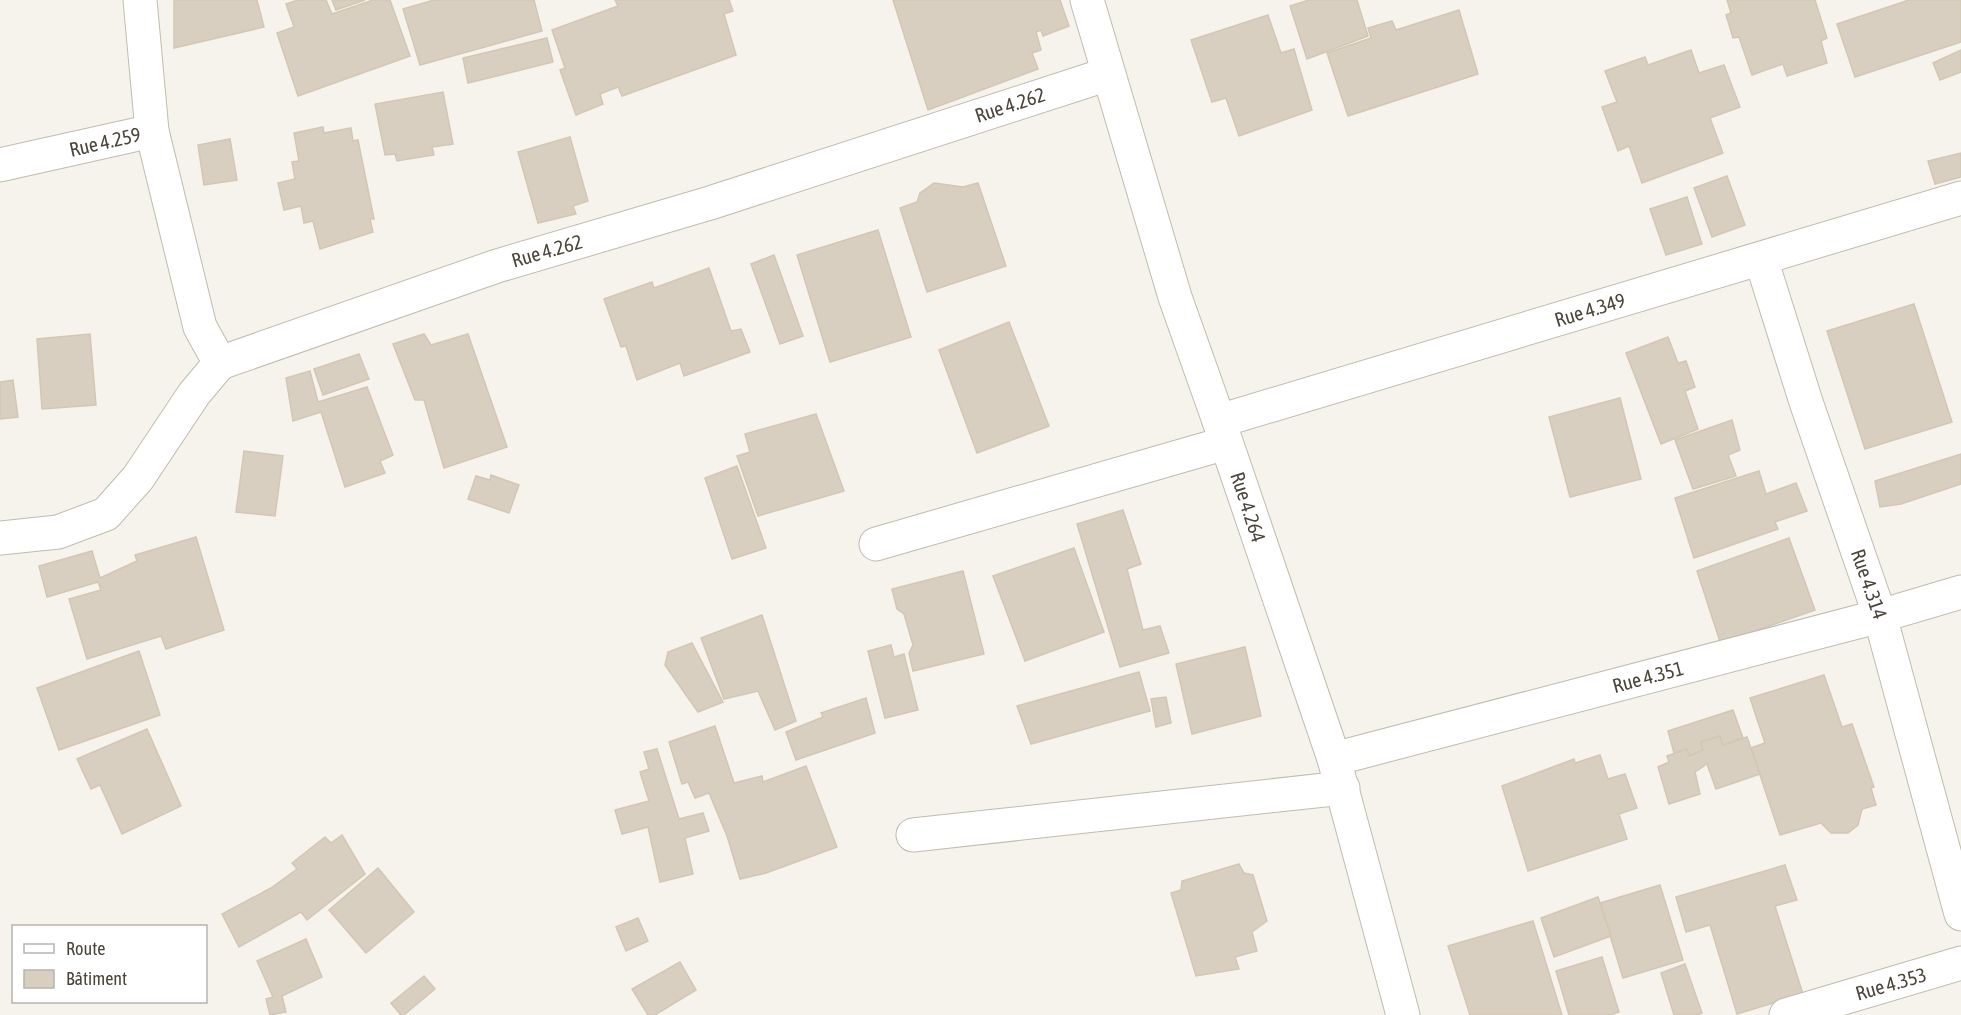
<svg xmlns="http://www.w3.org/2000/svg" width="1961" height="1015" viewBox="0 0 1961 1015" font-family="'Asap Condensed',sans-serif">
	<rect width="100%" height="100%" fill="#f6f3ec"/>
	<g fill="#d8cfc1" stroke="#d3c7b4" stroke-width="1.5">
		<polygon points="174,0 257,0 264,27 174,48"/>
		<polygon points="298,0 326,0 332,14 373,0 390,0 410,56 298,96 277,33 294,27 286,4"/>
		<polygon points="332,0 365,0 336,10"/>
		<polygon points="434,0 534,0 542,31 420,65 403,9"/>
		<polygon points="615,0 729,0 733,11 724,14 736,55 622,96 618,87 600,94 603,104 576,115 560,70 565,68 552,30 618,6"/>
		<polygon points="893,0 1060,0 1069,26 1043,36 1041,30 1036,32 1041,50 1032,53 1038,69 928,110"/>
		<polygon points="1309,0 1357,0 1368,36 1307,59 1290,6"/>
		<polygon points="1727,0 1815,0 1827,38 1821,41 1827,63 1787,76 1783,64 1752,75 1739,37 1733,38 1726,15 1731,13"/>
		<polygon points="1909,0 1961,0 1961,42 1855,77 1837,24"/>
		<polygon points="1459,10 1478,74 1348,116 1327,53 1371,38 1368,28 1392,21 1396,30"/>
		<polygon points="1268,15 1281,53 1294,49 1312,110 1239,136 1226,98 1212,102 1191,40"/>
		<polygon points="547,38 553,62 468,83 463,58"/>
		<polygon points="1691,50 1699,73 1724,65 1740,107 1710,118 1723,153 1642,183 1629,146 1618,151 1602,107 1617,102 1605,71 1645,57 1648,65"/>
		<polygon points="1961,50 1961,72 1940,80 1933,63"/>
		<polygon points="443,92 453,144 432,147 434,155 397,161 395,154 385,155 375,104"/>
		<polygon points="323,127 324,133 351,128 353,141 358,140 374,219 370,219 373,232 320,249 313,221 304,223 301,206 284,210 278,183 295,179 292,162 299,161 294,133"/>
		<polygon points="570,137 588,201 573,206 576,214 538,223 518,152"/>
		<polygon points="230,139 237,180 204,185 198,145"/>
		<polygon points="1961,153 1961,177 1935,184 1928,161"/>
		<polygon points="1727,176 1745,225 1712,237 1694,188"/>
		<polygon points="934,183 963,187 978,183 1006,266 927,292 900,208 917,202 920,193"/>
		<polygon points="1687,197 1702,244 1666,255 1650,209"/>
		<polygon points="878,230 911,337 830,362 797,255"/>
		<polygon points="774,255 803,336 780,344 751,264"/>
		<polygon points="709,268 731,331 741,329 750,352 684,376 680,363 637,380 626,346 621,347 604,299 652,282 654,288"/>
		<polygon points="1914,304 1952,422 1865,449 1827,331"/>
		<polygon points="1009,322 1049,426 977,453 939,350"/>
		<polygon points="90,334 96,405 42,409 37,339"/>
		<polygon points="424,334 431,345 468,334 507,447 444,468 424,400 415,400 393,344"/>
		<polygon points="1668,337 1678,363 1686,361 1695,387 1685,391 1698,429 1661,444 1626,353"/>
		<polygon points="359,354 369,379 323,395 314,369"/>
		<polygon points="310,371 318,402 367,387 393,455 380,461 385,473 345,487 321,412 293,421 286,378"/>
		<polygon points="13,380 18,417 0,419 0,382"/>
		<polygon points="1620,398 1641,479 1570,497 1549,417"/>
		<polygon points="816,414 844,491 758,516 737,456 750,452 745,434"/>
		<polygon points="1732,420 1740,450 1728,455 1736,476 1693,489 1675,440"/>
		<polygon points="244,451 283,456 275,516 236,512"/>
		<polygon points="1961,454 1961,484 1901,504 1880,507 1875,481"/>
		<polygon points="737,466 766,548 732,559 705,478"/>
		<polygon points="1759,471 1766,494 1796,483 1807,511 1775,522 1778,529 1694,558 1675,498"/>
		<polygon points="491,475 519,485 509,513 468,499 476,476 490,480"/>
		<polygon points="1123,510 1141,564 1127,569 1143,630 1160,626 1169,653 1120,667 1077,524"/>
		<polygon points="196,537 224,630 166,649 161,636 87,659 69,599 101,590 98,582 47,597 39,566 92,551 100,578 137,561 135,555"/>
		<polygon points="1789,538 1815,610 1741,636 1723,651 1697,571"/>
		<polygon points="1074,548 1104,632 1025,661 993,576"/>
		<polygon points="963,571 984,654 913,671 909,653 913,645 904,614 897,609 892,589"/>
		<polygon points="762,615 796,721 775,730 758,691 724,699 701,638"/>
		<polygon points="692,643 723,702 698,712 665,665 668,652"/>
		<polygon points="891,645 894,657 904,654 918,710 885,718 868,651"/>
		<polygon points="1245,647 1261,716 1192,734 1176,664"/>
		<polygon points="139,651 160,715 59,750 37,688"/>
		<polygon points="1139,672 1150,711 1031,744 1017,706"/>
		<polygon points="1824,675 1842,727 1852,724 1874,787 1871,788 1876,805 1862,809 1858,825 1848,833 1831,833 1821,823 1780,835 1751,748 1765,743 1750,698"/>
		<polygon points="1166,697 1171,723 1156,727 1151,699"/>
		<polygon points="866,698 875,733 796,760 786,732 823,717 821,713"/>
		<polygon points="1733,710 1743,738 1723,745 1720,736 1701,742 1703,750 1689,756 1687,749 1674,753 1668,731"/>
		<polygon points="715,726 734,783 762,776 763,782 806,766 837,847 766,873 740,879 727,836 709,793 695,798 688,782 682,784 669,742"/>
		<polygon points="147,729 181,806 122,834 100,785 91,789 77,759"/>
		<polygon points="1720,736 1723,745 1747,737 1760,774 1716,789 1707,764 1695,772 1700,794 1669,804 1658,767 1669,762 1667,756 1687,749 1689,756 1703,750 1701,742"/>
		<polygon points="657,749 679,819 703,813 709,831 685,838 693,874 660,882 648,827 622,834 615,810 649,801 640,772 649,769 644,752"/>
		<polygon points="1600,755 1608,779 1625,774 1637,808 1619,814 1627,839 1528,871 1502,786 1574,759 1575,763"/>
		<polygon points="342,835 365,874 307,920 301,912 239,947 222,914 271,888 297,869 292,863 325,837 331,843"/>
		<polygon points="1239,864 1244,873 1253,875 1267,921 1252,932 1257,951 1235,957 1239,969 1196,976 1171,893 1181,890 1182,881"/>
		<polygon points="1785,865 1797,900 1775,906 1803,994 1737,1014 1710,925 1686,932 1676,897"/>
		<polygon points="378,868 414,912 366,953 329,910"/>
		<polygon points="1660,885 1683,960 1623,978 1600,903"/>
		<polygon points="1598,897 1611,936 1554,957 1541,918"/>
		<polygon points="638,918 648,941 626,951 616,927"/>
		<polygon points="1533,921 1562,1015 1470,1015 1448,946"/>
		<polygon points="306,939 322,977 282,996 286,1012 270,1015 266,999 273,997 257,961"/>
		<polygon points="1602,957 1619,1012 1610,1015 1569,1015 1556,971"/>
		<polygon points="680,962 696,990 655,1015 648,1015 632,989"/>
		<polygon points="1685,964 1702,1013 1697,1015 1674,1015 1661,973"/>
		<polygon points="424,976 435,989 404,1015 401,1015 391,1003"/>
	</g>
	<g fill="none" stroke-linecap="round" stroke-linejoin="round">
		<defs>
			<g id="minor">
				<polyline points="1087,0 1175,297 1219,421 1334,759 1403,1015"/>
				<polyline points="152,131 200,327 220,363"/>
				<polyline points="0,165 152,131 140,0"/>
				<polyline points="1761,259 1806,402 1880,616 1961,914"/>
				<polyline points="220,363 497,266 710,203 1108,74"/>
				<polyline points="1219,421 1961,198"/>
				<polyline points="0,538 58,532 106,514 138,478 194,394 220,363"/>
				<polyline points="876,544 1226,443"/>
				<polyline points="1334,759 1880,616 1961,592"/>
				<polyline points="913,835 1343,788"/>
				<polyline points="1786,1015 1961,963"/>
			</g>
		</defs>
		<use href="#minor" stroke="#c2bbae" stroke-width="35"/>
		<use href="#minor" stroke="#fff" stroke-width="33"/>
	</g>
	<g text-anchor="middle" stroke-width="4.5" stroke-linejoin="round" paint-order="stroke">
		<g font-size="20" fill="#4b4439" stroke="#fff">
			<text transform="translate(1010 105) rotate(-18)" y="7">Rue 4.262</text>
			<text transform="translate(105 142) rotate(-13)" y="7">Rue 4.259</text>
			<text transform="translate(547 251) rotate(-16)" y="7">Rue 4.262</text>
			<text transform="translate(1590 310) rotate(-17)" y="7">Rue 4.349</text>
			<text transform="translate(1248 507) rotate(72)" y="7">Rue 4.264</text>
			<text transform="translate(1869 584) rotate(71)" y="7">Rue 4.314</text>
			<text transform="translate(1648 677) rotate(-15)" y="7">Rue 4.351</text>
			<text transform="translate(1891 984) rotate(-16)" y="7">Rue 4.353</text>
		</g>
	</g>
	<rect x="12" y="925" width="195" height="78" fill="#ffffff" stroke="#b7b4b0" stroke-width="1.5"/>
	<rect x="24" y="944" width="30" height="9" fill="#ffffff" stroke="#b7b4b0" stroke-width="1.5"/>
	<text x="66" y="955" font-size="18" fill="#4b4439">Route</text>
	<rect x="24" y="970" width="30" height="18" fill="#d8cfc1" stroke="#b7b4b0" stroke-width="1.5"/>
	<text x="66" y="985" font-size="18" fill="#4b4439">Bâtiment</text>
</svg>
